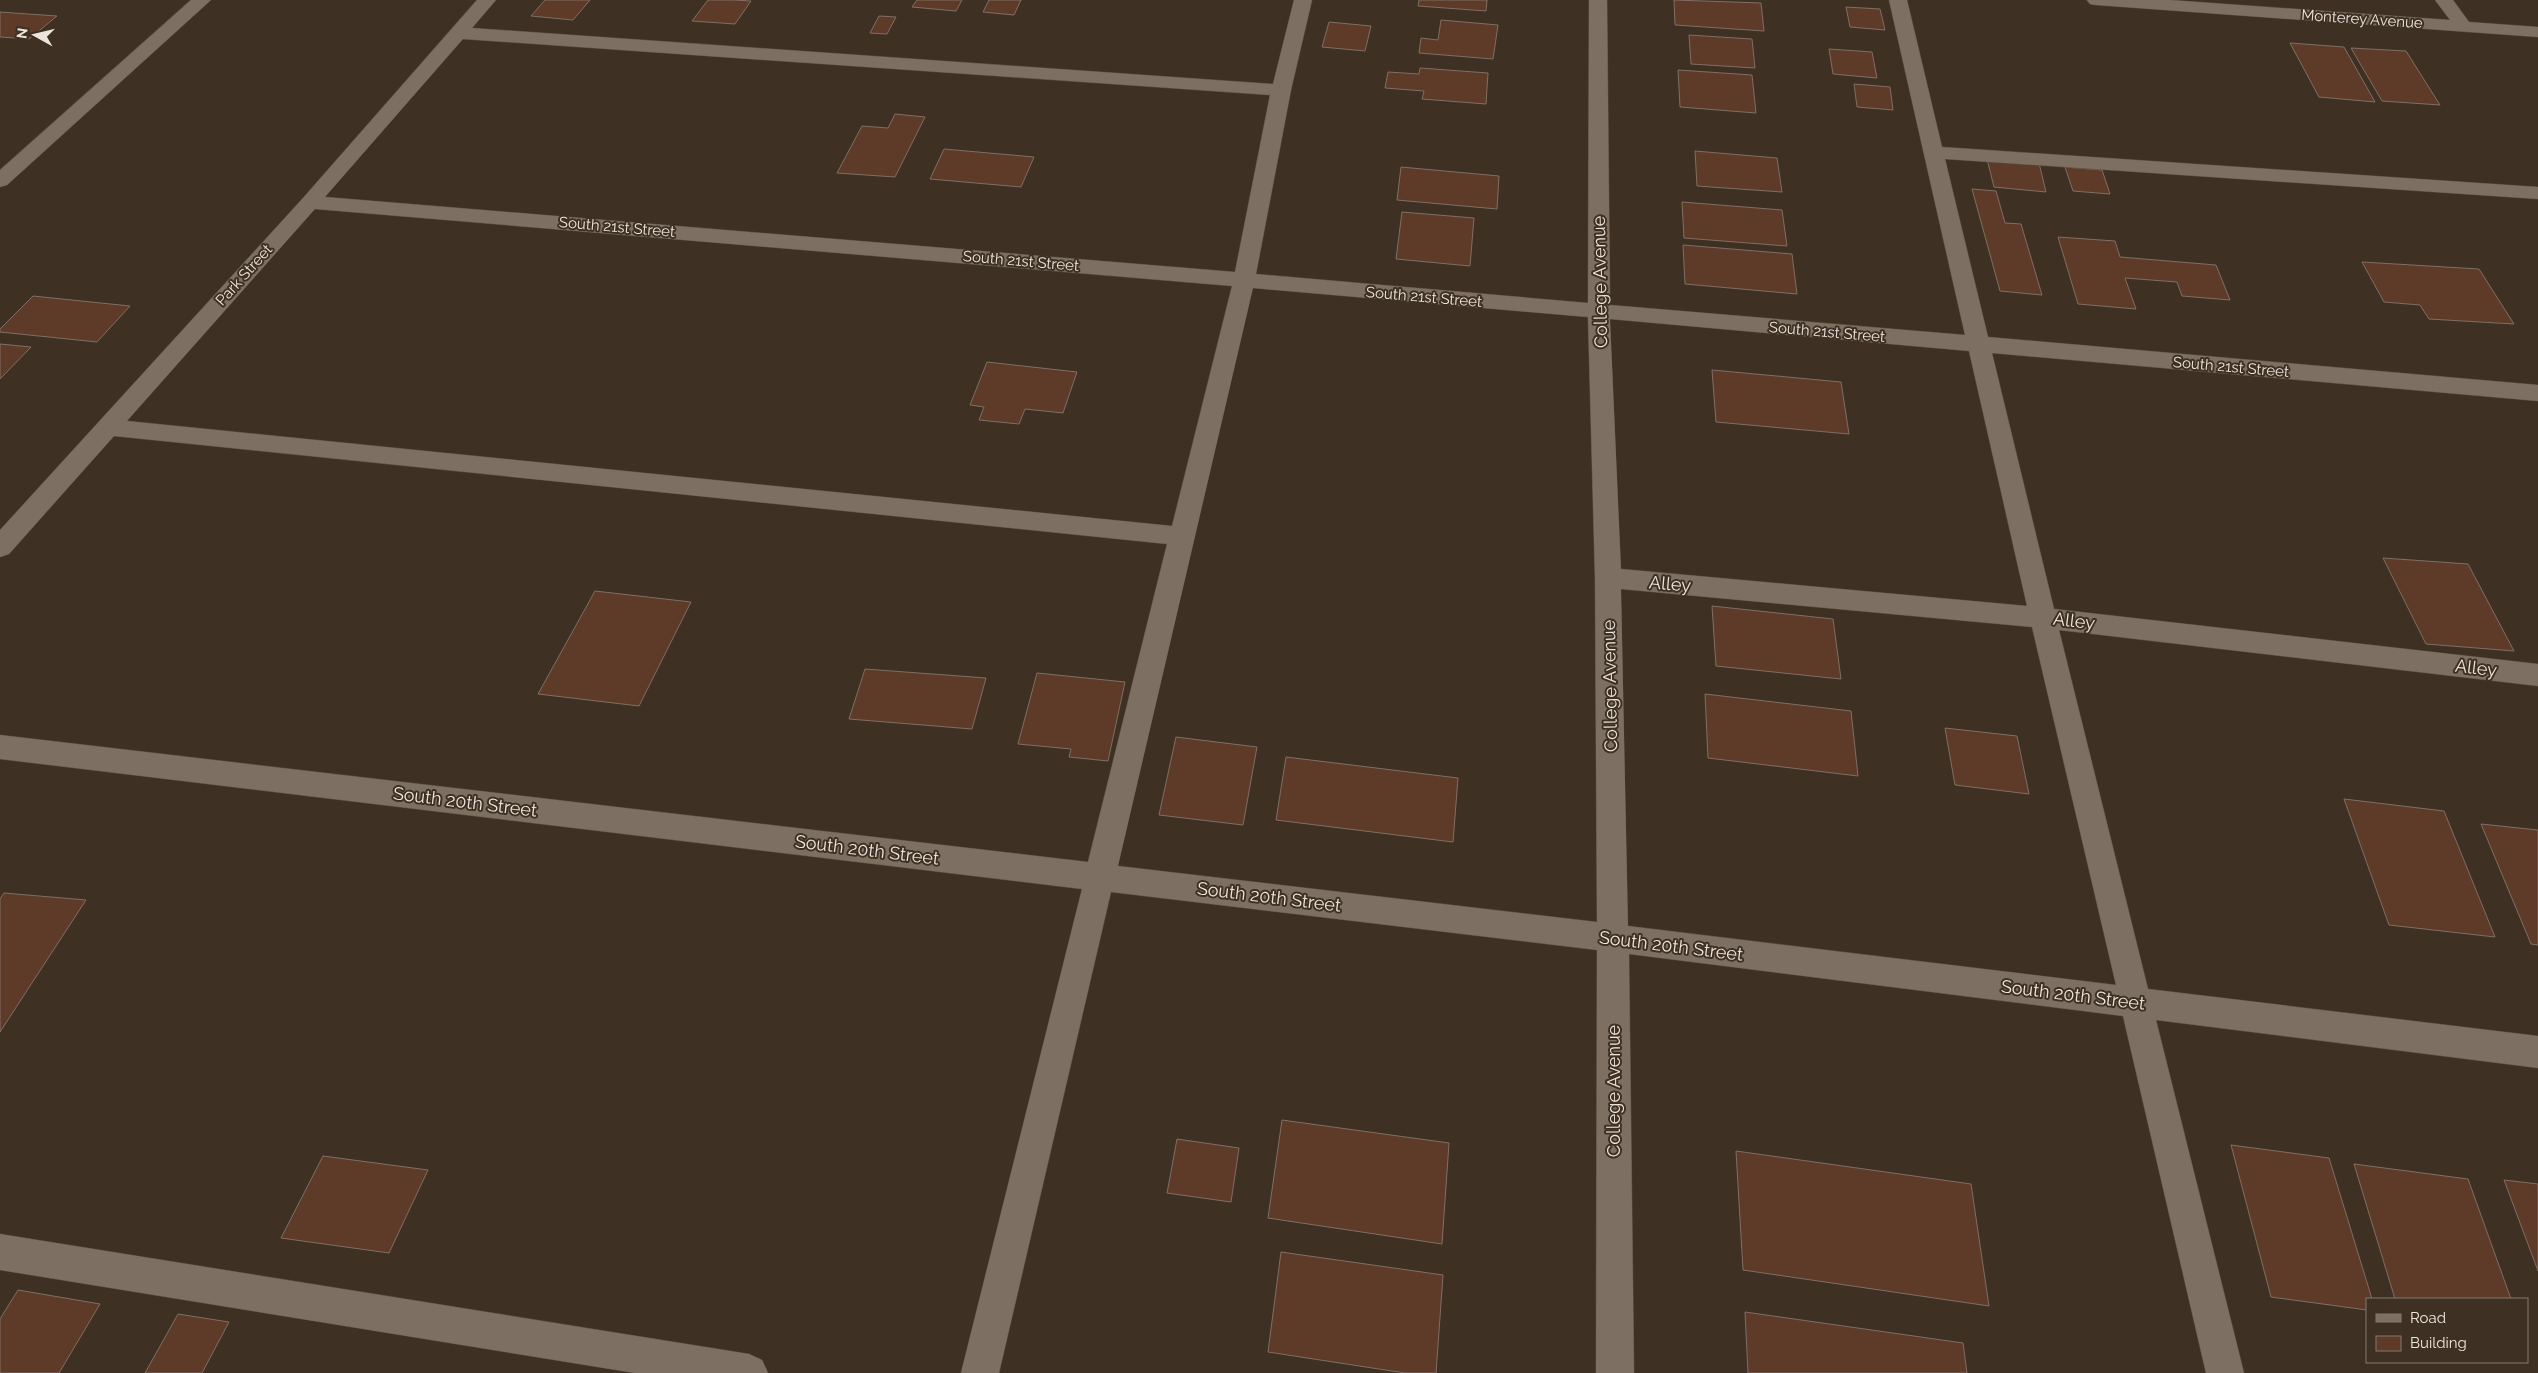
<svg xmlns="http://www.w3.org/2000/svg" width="2538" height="1373" viewBox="0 0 2538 1373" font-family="Raleway,sans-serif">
	<rect width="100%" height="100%" fill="#3e3124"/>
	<g fill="#5d3b28" stroke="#816e64">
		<polygon points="545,0 590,0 573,20 531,16"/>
		<polygon points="708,0 734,0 751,1 735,24 692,21"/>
		<polygon points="917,0 962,0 956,11 912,7"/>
		<polygon points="989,0 1021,0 1014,15 983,12"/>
		<polygon points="1419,0 1487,0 1486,11 1418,6"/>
		<polygon points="1674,0 1761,3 1764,31 1675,25"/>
		<polygon points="1846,7 1880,9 1885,30 1850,27"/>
		<polygon points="0,12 57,16 29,39 0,37"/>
		<polygon points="879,16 896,17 887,34 870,33"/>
		<polygon points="1441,20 1498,25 1493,59 1419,53 1421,38 1438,40"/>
		<polygon points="1329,22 1371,26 1365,51 1322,47"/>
		<polygon points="1689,35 1752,39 1755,68 1691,64"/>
		<polygon points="2290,43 2344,47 2375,102 2319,97"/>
		<polygon points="2351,48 2406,51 2440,105 2382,101"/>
		<polygon points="1829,49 1872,52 1877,78 1833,74"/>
		<polygon points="1420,68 1488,73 1486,104 1422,99 1424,91 1385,88 1388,72 1419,74"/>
		<polygon points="1678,70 1752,75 1756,113 1680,107"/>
		<polygon points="1854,84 1890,87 1893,110 1857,107"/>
		<polygon points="895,114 925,117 895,177 837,173 862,126 888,128"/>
		<polygon points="944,149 1034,157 1021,187 930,179"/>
		<polygon points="1695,151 1777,158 1782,192 1697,186"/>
		<polygon points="1987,159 2039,163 2046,192 1994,187"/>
		<polygon points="1401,167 1499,176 1497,209 1397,200"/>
		<polygon points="2065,167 2102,170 2110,194 2073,191"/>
		<polygon points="1972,189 1996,191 2005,223 2021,224 2042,295 2000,291"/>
		<polygon points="1682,202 1782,210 1787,246 1684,238"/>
		<polygon points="1402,212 1474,218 1470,266 1396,259"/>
		<polygon points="2058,237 2115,241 2120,257 2216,265 2230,300 2182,296 2177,282 2125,278 2136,309 2078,304"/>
		<polygon points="1683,245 1792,254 1797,294 1685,284"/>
		<polygon points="2362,262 2479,269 2514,324 2429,319 2420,305 2384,302"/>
		<polygon points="33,296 130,306 97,342 0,332 0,329"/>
		<polygon points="0,344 31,347 0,379"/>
		<polygon points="987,362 1077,372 1063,413 1025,409 1019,424 979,420 984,407 970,405"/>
		<polygon points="1712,370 1841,382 1849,434 1716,422"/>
		<polygon points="2383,558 2468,564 2514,651 2426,644"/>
		<polygon points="595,591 691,602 639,706 538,694"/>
		<polygon points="1712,606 1833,619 1841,679 1716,666"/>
		<polygon points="865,669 986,678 972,729 849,719"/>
		<polygon points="1037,673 1125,682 1108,761 1069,757 1071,749 1018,744"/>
		<polygon points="1705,694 1851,711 1858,776 1708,758"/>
		<polygon points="1945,728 2017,736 2029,794 1955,785"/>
		<polygon points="1176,737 1257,747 1243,825 1159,815"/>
		<polygon points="1286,757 1458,778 1453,842 1276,820"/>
		<polygon points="2344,799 2444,811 2495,937 2389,925"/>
		<polygon points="2481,824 2538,830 2538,945 2531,944"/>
		<polygon points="4,893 86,900 0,1032 0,899"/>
		<polygon points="1282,1120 1449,1143 1442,1244 1268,1218"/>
		<polygon points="1177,1139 1239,1148 1231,1202 1167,1193"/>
		<polygon points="2231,1145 2329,1158 2372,1299 2367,1299 2367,1310 2271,1297"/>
		<polygon points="1736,1151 1971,1184 1989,1306 1743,1270"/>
		<polygon points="323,1156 428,1170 389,1253 281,1238"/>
		<polygon points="2354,1164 2468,1179 2511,1299 2395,1299"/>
		<polygon points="2504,1180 2538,1184 2538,1271"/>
		<polygon points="1281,1252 1443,1275 1436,1373 1405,1373 1268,1352"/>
		<polygon points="18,1290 100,1304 59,1373 0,1373 0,1319"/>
		<polygon points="1745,1312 1963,1343 1967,1373 1748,1373"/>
		<polygon points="178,1314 229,1322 202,1373 145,1373"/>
	</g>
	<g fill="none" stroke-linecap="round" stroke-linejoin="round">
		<defs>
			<g id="minor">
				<polygon points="191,0 211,0 7,185 0,187 0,170"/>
				<path d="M477 0H496L472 28 1273 84 1294 0H1312L1291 90 1256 274 1588 303 1589 0H1607L1610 305 1965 335 1889 0H1907L1942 147 2538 187V199L1945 159 1988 337 2538 385V401L1992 353 2054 609 2538 664V686L2059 630 2148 989 2538 1036V1068L2156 1020 2244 1373H2206L2123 1016 1629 954 1634 1373H1596L1597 950 1111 892 999 1373H961L1082 889 0 759V735L1088 862 1167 544 114 436 9 554 0 557V530L303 198ZM463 39 1270 95 1235 272 325 197ZM315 209 1232 286 1172 526 127 421ZM1253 288 1588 317 1595 578 1597 922 1118 866ZM1610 319 1969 351 2027 606 1621 569ZM1621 589 2032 627 2116 985 1628 926Z"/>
				<polygon points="2087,0 2170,0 2450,20 2435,0 2453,0 2469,22 2538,27 2538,37 2096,5 2090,4"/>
				<polygon points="0,1234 749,1354 762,1360 768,1373 635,1373 0,1270"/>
			</g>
		</defs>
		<use href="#minor" stroke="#584e43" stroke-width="1"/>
		<use href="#minor" fill="#7d6f61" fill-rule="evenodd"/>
	</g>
	<g text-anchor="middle" stroke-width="4" stroke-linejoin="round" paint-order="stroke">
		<g font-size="15" fill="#ede5dc" stroke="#3e3124">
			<text transform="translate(2362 19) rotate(4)" y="5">Monterey Avenue</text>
			<text transform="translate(617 227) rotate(5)" y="5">South 21st Street</text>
			<text transform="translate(1021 261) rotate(5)" y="5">South 21st Street</text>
			<text transform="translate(244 275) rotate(-48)" y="5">Park Street</text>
			<text transform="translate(1424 297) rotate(5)" y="5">South 21st Street</text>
			<text transform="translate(1827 332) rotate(5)" y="5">South 21st Street</text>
			<text transform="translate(2231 367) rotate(5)" y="5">South 21st Street</text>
		</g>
		<g font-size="18" fill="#ede5dc" stroke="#3e3124">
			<text transform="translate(1600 282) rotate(-91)" y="6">College Avenue</text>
			<text transform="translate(1670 584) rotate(5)" y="6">Alley</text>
			<text transform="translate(2074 621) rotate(7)" y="6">Alley</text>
			<text transform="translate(2476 668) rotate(7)" y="6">Alley</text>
			<text transform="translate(1610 686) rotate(-91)" y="6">College Avenue</text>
			<text transform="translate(465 802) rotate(7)" y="6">South 20th Street</text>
			<text transform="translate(867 850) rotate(7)" y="6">South 20th Street</text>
			<text transform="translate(1269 897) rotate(7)" y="6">South 20th Street</text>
			<text transform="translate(1671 946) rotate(7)" y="6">South 20th Street</text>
			<text transform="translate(2073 995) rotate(7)" y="6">South 20th Street</text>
			<text transform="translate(1614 1091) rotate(-90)" y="6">College Avenue</text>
		</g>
	</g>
	<rect x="2366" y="1298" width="162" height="65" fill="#3e3124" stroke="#84796e"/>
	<rect x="2376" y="1314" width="25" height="8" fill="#7d6f61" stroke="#84796e"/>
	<text x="2410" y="1323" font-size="15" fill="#ede5dc">Road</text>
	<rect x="2376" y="1336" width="25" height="15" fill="#5d3b28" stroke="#84796e"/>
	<text x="2410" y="1348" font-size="15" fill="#ede5dc">Building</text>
	<g transform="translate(35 35) rotate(278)" stroke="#3e3124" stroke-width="4" paint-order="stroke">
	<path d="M0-4L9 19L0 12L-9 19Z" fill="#ede5dc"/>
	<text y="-8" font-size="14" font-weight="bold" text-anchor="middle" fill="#ede5dc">N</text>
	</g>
</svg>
